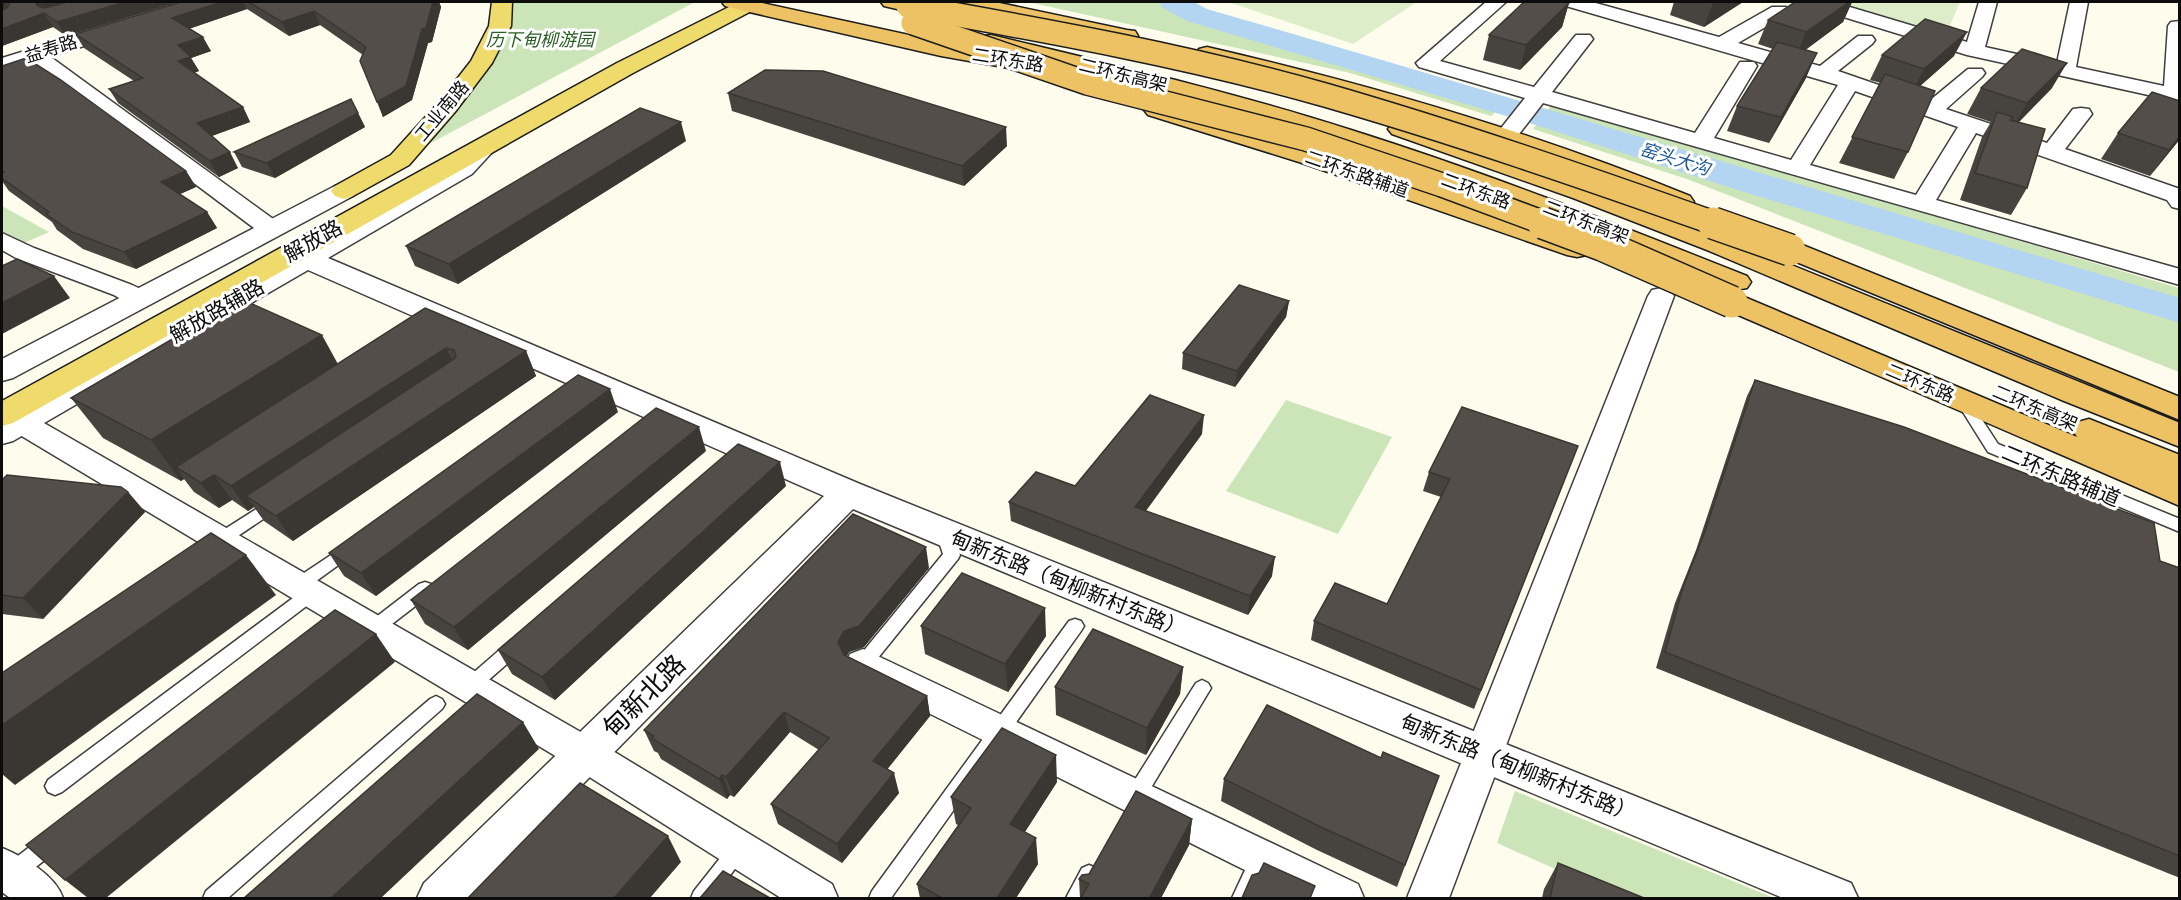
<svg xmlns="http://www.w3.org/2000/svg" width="2181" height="900" viewBox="0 0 2181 900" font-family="'Zilla Slab','Noto Sans SC',serif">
	<rect width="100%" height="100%" fill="#fefcec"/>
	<g fill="#cbe5b8">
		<polygon points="506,2 687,2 693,3 414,152 503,26"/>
		<polygon points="1028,2 1188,2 1202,12 1193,18 1507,101 1491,116 1350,73"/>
		<polygon points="1553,103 2179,288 2179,372 1687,179 1533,129"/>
		<polygon points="2,206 49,232 22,244 2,233"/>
		<polygon points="1286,400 1392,437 1338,534 1226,491"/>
		<polygon points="1515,791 1774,898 1620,898 1497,843"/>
	</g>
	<g fill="#ddedc9">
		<polygon points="1234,2 1411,2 1415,3 1353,44 1231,3"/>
		<polygon points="1809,2 1960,2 1941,46"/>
	</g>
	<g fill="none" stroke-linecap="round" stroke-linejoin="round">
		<path fill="#b4d5f1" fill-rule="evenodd" d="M1159 2H1194L1207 9C1532 103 1855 202 2180 298V323L1744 192 1523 121 1187 21 1163 8Z"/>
		<defs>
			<g id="service">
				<polygon points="1963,396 1968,398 1998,444 2180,519 2180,532 1988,452 1956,401"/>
				<polygon points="275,497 281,499 283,503 281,507 226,544 214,544 212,540 214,536"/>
				<polygon points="944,527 950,529 960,555 958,559 869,669 863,671 857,669 854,664 857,659 943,554 936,533 938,529"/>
				<polygon points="349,543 355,545 357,549 355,553 308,587 317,588 319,593 317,598 62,792 55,795 48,792 45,786 48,780 301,592 292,591 290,586 292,581"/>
				<polygon points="425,582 431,584 433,589 431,594 379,634 373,636 367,634 364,629 367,624 419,584"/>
				<polygon points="1075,619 1081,621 1084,626 1081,631 891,898 869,898 872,891 1069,621"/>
				<polygon points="517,638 523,640 526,645 523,650 476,691 470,694 464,691 461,686 464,681 511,640"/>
				<polygon points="1202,680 1208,683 1211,688 1208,693 1140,806 1133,809 1126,806 1123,800 1126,794 1196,683"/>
				<polygon points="436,696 442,699 445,704 442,709 228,898 203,898 206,891 430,699"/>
				<polygon points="51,834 58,836 61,843 58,850 20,879 13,882 6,879 3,872 6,865 44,836"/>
				<polygon points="739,841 746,843 749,850 713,898 691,898 694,891 732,843"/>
				<polygon points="1261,849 1268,851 1271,858 1252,898 1232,898 1254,851"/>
				<polygon points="1089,865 1096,868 1099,875 1087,898 1066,898 1082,868"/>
			</g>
			<g id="minor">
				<path d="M1486 2H1506L1440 61 1534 87 1576 35H1590L1593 39 1552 92 1695 133 1740 62H1754L1757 66 1714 138 1791 160 1838 85 1566 6 1564 2H1592L1719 37 1772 7H1786L1788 11 1786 15 1738 43 1820 66 1858 36H1872L1875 40 1872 44 1838 71 1928 102 1968 69H1982L1985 73 1982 77 1946 109 2047 143 2073 109 2081 108 2089 109 2092 114 2065 149 2180 189V209L2172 207 2167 200 1976 133 1936 200 2180 269V285L1543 103 1513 142 1505 144 1497 142 1494 137 1525 98 1419 67 1416 63ZM1855 91 1958 127 1916 195 1810 165Z"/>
				<polygon points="1806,2 1833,2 1967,42 1979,2 1997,2 1985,47 2057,63 2070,2 2088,2 2076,67 2164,86 2168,26 2171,22 2180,21 2180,102 1967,55 1808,6"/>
				<polygon points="34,48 41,50 280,224 283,229 280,234 271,236 262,234 27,58 24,54 27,50"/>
				<path d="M2 233 34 248 132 285 147 292 151 298 147 304C134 307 126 302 114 295L16 258 2 250Z"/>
				<polygon points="1661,288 1670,290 1674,296 1449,898 1407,898 1648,296 1652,290"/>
				<polygon points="20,412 30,415 598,742 832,884 838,898 781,898 572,766 10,429 5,422 10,415"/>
				<polygon points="863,649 1358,884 1364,898 1301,898 850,674 845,664 850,654"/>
				<path d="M2 848C24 857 55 875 63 898H10L2 892Z"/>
			</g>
			<g id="tertiary">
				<polygon points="184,2 213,2 210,6 2,72 2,58"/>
				<polygon points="484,141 493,143 496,148 472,174 328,258 860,484 1851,883 1858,898 1783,898 853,509 471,898 417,898 424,883 824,496 308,270 13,441 2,444 2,419 454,164 475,143"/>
				<polygon points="344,183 353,186 357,191 353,196 13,378 2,381 2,359 335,186"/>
			</g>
			<g id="primary">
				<polygon points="492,2 512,2 511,26 492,63 455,112 409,165 353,196 344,199 335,196 331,191 335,186 391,155 439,102 471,61 489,26"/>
				<polygon points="739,2 764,2 761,6 633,73 13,423 2,426 2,401 617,63"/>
			</g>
			<g id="trunk">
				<polygon points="722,2 757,2 941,42 1009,54 1017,56 1020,61 1017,66 1009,68 941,56 732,8 725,6"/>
				<polygon points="881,2 916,2 947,9 950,13 947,17 940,19 884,6"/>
				<polygon points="959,2 995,2 1127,30 1135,31 1138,36 1135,41 1127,42 969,8 962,6"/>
				<path d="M991 35C1111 64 1233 92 1351 130 1485 172 1616 224 1747 276L1751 282 1747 288 1735 290 1742 296 2077 437 2073 430 2078 422 2089 419 2180 455V480L2177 479 2180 480V506L1722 308 1695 283 1700 277C1561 221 1421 166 1278 122 1181 93 1081 71 983 46L980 41 983 36Z"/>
				<path d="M1207 47C1372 85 1533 132 1690 196L1694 202 1690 208 1681 210 1672 208C1576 168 1480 133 1380 104 1320 87 1260 74 1199 59L1196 54 1199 49Z"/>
				<polygon points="1156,103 1317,152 1587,243 1591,249 1587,255 1577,257 1567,255 1299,162 1148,115 1144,110 1148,105"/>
				<polygon points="1400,122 1591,187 1753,249 1749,244 1753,238 1763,236 1800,244 2180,397 2180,420 1782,256 1757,251 2180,423 2180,447 2064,401 1707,250 1573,198 1392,134 1388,129 1392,124"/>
			</g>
		</defs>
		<use href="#service" stroke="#3f3f3f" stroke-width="3"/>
		<use href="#minor" stroke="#3f3f3f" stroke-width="3"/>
		<use href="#tertiary" stroke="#3f3f3f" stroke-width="3"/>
		<use href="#primary" stroke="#1d1d1d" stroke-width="3"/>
		<use href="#trunk" stroke="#1d1d1d" stroke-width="3"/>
		<use href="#service" fill="#fff" fill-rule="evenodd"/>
		<use href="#minor" fill="#fff" fill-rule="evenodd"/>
		<use href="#tertiary" fill="#fff" fill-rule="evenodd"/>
		<use href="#primary" fill="#efdb6b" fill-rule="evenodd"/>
		<use href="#trunk" fill="#ecc264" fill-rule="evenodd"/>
		<defs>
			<g id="trunk-bridge-far1">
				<path d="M908 6C1048 31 1188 56 1325 95 1457 133 1587 178 1717 224"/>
				<polyline points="913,23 1087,83 1306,139 1442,185 1547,224"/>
			</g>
			<g id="trunk-bridge">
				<polyline points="1543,223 1602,245 1732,302"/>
				<polyline points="1713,223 1790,250"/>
			</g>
		</defs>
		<use href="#trunk-bridge-far1" stroke="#1d1d1d" stroke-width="26" stroke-linecap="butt"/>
		<use href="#trunk-bridge" stroke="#1d1d1d" stroke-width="34" stroke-linecap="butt"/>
		<use href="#trunk-bridge-far1" stroke="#ecc264" stroke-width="23"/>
		<use href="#trunk-bridge" stroke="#ecc264" stroke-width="31"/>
	</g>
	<g fill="#47433f">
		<polygon points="2,2 178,2 66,36 53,27 2,46"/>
		<polygon points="181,2 439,2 441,7 432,42 428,43 412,100 383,117 363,55 320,25 289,36 247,9 189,29 211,51 191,58 199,71 194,73 243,107 250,122 212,136 238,168 219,177 118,103 109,89 134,81 84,48 75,34"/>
		<polygon points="1674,2 1743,2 1704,27 1670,15"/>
		<polygon points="1795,2 1852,2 1843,22 1805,50 1806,78 1769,143 1727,131 1737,106 1773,49 1758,44 1768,20"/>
		<polygon points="1569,3 1562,27 1520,70 1483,60 1489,35"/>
		<polygon points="1882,55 1954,56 1920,86 1908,152 1894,179 1839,163 1881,83 1870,80"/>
		<polygon points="2,66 186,171 196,187 180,194 207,212 217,228 136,269 83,249 57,230 52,222 9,191 2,181"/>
		<polygon points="1981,88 2052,88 2019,122 2027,188 2011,215 1960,200 1982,137 1991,122 1967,114"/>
		<polygon points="728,93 1007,146 964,186 732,111"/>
		<polygon points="358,113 365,127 275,178 242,167 234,152"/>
		<polygon points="2118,133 2180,139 2150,176 2101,159"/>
		<polygon points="686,141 458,284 415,266 406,246"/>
		<polygon points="1289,301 1286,317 1235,387 1182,369 1183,353"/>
		<polygon points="425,308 526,351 536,376 293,541 264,521 254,507 248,511 232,500 219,508 194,492 184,479 181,481 103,438 71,398 338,364"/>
		<polygon points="1755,380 2160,561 2180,568 2180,878 1656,668 1675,603 1696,550 1747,396"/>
		<polygon points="618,412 376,596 344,576 329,553"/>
		<polygon points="1202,434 1146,511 1272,576 1248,615 1011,521 1009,502 1075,486"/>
		<polygon points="1578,446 1474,709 1311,640 1314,621 1387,604 1441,497 1423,491 1429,472"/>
		<polygon points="706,451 468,650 425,624 411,600"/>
		<polygon points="2,480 128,492 145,512 43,619 2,614"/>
		<polygon points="786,486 555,700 512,674 498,650"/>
		<polygon points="929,568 864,647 849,652 847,656 927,696 930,716 887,769 899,793 842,863 778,824 771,804 819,750 790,732 734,797 730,795 727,799 661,759 658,753 654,751 644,730"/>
		<polygon points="921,626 1046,636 1008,692 925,654"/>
		<polygon points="1183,667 1180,694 1146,755 1056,715 1055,687"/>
		<polygon points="1381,758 1439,776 1397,887 1317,850 1221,801 1224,779"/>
		<polygon points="1057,782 1025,832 1038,864 1016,898 920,898 917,884 958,825 956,824 951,797"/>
		<polygon points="1192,819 1189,845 1161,898 1080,898 1079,879"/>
		<polygon points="1558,863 1644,898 1542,898 1544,889"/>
	</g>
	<g fill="#3a3733">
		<polygon points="2,2 5,2 9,8 2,10"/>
		<polygon points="35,2 67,2 44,13 53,27 2,46 2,29"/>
		<polygon points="125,2 178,2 66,36 57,22"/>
		<polygon points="222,2 243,2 247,9 179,32 172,18"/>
		<polygon points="430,2 439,2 441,7 432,42 428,43 412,100 383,117 377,102 422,29"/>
		<polygon points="1715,2 1743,2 1704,27 1713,3"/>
		<polygon points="1849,2 1852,2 1843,22 1796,57 1806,32"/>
		<polygon points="1569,3 1562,27 1520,70 1526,45"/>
		<polygon points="314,11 320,25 289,36 282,22"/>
		<polygon points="1967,32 1954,56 1911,94 1924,69"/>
		<polygon points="203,37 211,51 191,58 199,71 186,75 178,61 178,45"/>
		<polygon points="1817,53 1806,78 1769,143 1781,117"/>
		<polygon points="2067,63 2052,88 2012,129 2027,103"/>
		<polygon points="243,107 250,122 206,138 197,123"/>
		<polygon points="358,113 365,127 275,178 267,163"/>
		<polygon points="681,122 686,141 458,284 449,264"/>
		<polygon points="1006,127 1007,146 964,186 962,166"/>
		<polygon points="2180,136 2180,139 2150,176 2169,150"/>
		<polygon points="230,152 238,168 219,177 210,161"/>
		<polygon points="186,171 196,187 171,198 161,182"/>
		<polygon points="207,212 217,228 136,269 124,252"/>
		<polygon points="54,276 70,298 2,334 2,303"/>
		<polygon points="1289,301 1286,317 1235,387 1237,371"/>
		<polygon points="322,335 344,375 176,467 184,479 181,481 151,440"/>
		<polygon points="446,348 458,372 246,496 254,507 248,511 231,486"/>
		<polygon points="526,351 536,376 293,541 276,516"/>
		<polygon points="610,389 618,412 376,596 361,573"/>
		<polygon points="1204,415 1202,434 1134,526 1135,507"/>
		<polygon points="699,427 706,451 468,650 454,627"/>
		<polygon points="780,462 786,486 555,700 542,677"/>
		<polygon points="214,475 232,500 219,508 201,483"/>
		<polygon points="128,492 145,512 43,619 23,598"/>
		<polygon points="926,547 929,568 864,647 849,652 843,663 838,642 844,631"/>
		<polygon points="246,555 276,595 15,785 2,774 2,725"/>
		<polygon points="1275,557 1272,576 1248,615 1250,596"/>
		<polygon points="1045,608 1046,636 1008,692 1005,664"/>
		<polygon points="376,634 395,662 106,898 88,898 65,880"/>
		<polygon points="1183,667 1180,694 1146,755 1147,728"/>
		<polygon points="927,696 930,716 878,781 873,761"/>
		<polygon points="784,712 790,732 734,797 726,777"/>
		<polygon points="523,722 539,749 381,898 331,898"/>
		<polygon points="1056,755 1057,782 1013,850 1010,824"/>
		<polygon points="894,773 899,793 842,863 837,844"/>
		<polygon points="722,775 730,795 727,799 719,779"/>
		<polygon points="1192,819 1189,845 1161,898 1150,898 1150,897"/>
		<polygon points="668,836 681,862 650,898 614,898"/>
		<polygon points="1036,838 1038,864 1016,898 997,898"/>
	</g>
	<g fill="#534e49" stroke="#3a3733" stroke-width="1.5">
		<polygon points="10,2 35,2 38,6 45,8 67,2 125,2 57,22 44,13 2,29 2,10 7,8 10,3"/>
		<polygon points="181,2 222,2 172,18 203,37 178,45 191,57 178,61 243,107 197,123 230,152 210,161 109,89 143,78 75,34"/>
		<polygon points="249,2 433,2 426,28 422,29 406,86 377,102 360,61 366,47 314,11 282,22"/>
		<polygon points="1524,2 1564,2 1569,3 1526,45 1489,35"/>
		<polygon points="1795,2 1849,2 1806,32 1768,20"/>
		<polygon points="1925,19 1967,32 1924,69 1882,55"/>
		<polygon points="1777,42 1817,53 1781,117 1737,106"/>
		<polygon points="2022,49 2067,63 2027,103 1981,88"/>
		<polygon points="26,58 61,80 186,171 161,182 207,212 124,252 72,232 46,214 49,212 2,178 2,173 4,172 2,170 2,66"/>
		<polygon points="765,70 823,71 1006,127 962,166 728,93"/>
		<polygon points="1885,74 1935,91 1908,152 1852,137"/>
		<polygon points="2152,92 2180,101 2180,136 2169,150 2118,133"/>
		<polygon points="351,99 358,113 267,163 234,152"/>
		<polygon points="640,108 681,122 449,264 406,246"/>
		<polygon points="1997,112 2013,117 2010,120 2045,129 2027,188 1975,173"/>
		<polygon points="17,259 54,276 2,303 2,266"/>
		<polygon points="1239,285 1289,301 1237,371 1183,353"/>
		<polygon points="241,299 322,335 151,440 71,398"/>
		<polygon points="425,308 526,351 276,516 246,496 454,359 456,356 454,350 446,348 231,486 214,475 201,483 176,467"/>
		<polygon points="578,375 610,389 361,573 329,553"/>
		<polygon points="1755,380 1904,427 2154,523 2160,561 2180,568 2180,856 1665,652 1683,587 1704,534"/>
		<polygon points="1150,395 1204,415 1135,507 1275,557 1250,596 1009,502 1036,472 1075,486"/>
		<polygon points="1462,407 1578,446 1481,690 1314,621 1335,583 1387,604 1450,479 1429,472"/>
		<polygon points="656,408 699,427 454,627 411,600"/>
		<polygon points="738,444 780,462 542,677 498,650"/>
		<polygon points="7,475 121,487 128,492 23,598 2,595 2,480"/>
		<polygon points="853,514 926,547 859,626 844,631 838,642 844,655 927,696 873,761 894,773 837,844 771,804 829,738 784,712 726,777 722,775 719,779 651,738 654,736 644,730"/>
		<polygon points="211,533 246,555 2,725 2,673"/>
		<polygon points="962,573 1045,608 1005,664 921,626"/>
		<polygon points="335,610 376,634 65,880 26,845"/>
		<polygon points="1093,629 1183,667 1147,728 1055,687"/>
		<polygon points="477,694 523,722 331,898 244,898"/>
		<polygon points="1267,705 1381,758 1383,752 1439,776 1405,865 1323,828 1224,779"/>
		<polygon points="1002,728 1056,755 1010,824 1036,838 997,898 942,898 917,884 971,808 951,797"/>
		<polygon points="580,783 668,836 614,898 468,898"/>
		<polygon points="1136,791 1192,819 1150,897 1154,898 1081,898 1089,884 1079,879 1082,875 1089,874"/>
		<polygon points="1264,863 1315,886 1310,898 1242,898 1252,875 1259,873"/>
		<polygon points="1558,863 1644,898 1550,898"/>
		<polygon points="723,871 770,898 700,898"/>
	</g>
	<g text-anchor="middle" stroke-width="6" stroke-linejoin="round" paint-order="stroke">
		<g font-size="18" font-style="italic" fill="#285e21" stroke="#fff">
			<text x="540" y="46">历下甸柳游园</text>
		</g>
		<g font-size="18" fill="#0c0c0c" stroke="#fff">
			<text transform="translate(51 49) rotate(-17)" y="6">益寿路</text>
			<text transform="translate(1008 60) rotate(9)" y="6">二环东路</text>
			<text transform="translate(1123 75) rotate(14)" y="6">二环东高架</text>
			<text transform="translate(442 111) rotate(-50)" y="6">工业南路</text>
			<text transform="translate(1357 174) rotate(19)" y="6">二环东路辅道</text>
			<text transform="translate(1476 191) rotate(20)" y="6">二环东路</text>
			<text transform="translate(1586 222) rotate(21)" y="6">二环东高架</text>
			<text transform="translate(1920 383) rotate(23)" y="6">二环东路</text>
			<text transform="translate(2035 408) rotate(23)" y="6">二环东高架</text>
		</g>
		<g font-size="18" font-style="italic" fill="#1e5694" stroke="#fff">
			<text transform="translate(1675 159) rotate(17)" y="6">窑头大沟</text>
		</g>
		<g font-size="21" fill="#0c0c0c" stroke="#fff">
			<text transform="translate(313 241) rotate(-29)" y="7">解放路</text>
			<text transform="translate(217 311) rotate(-30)" y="7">解放路辅路</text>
			<text transform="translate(2061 476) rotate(23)" y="7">二环东路辅道</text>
			<text transform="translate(1068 584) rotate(22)" y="7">甸新东路（甸柳新村东路）</text>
			<text transform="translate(1518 768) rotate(22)" y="7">甸新东路（甸柳新村东路）</text>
		</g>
		<g font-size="26" fill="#0c0c0c" stroke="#fff">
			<text transform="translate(644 696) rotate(-45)" y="9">甸新北路</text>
		</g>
	</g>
	<rect width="2181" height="900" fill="none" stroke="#0c0c0c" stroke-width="6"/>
</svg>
